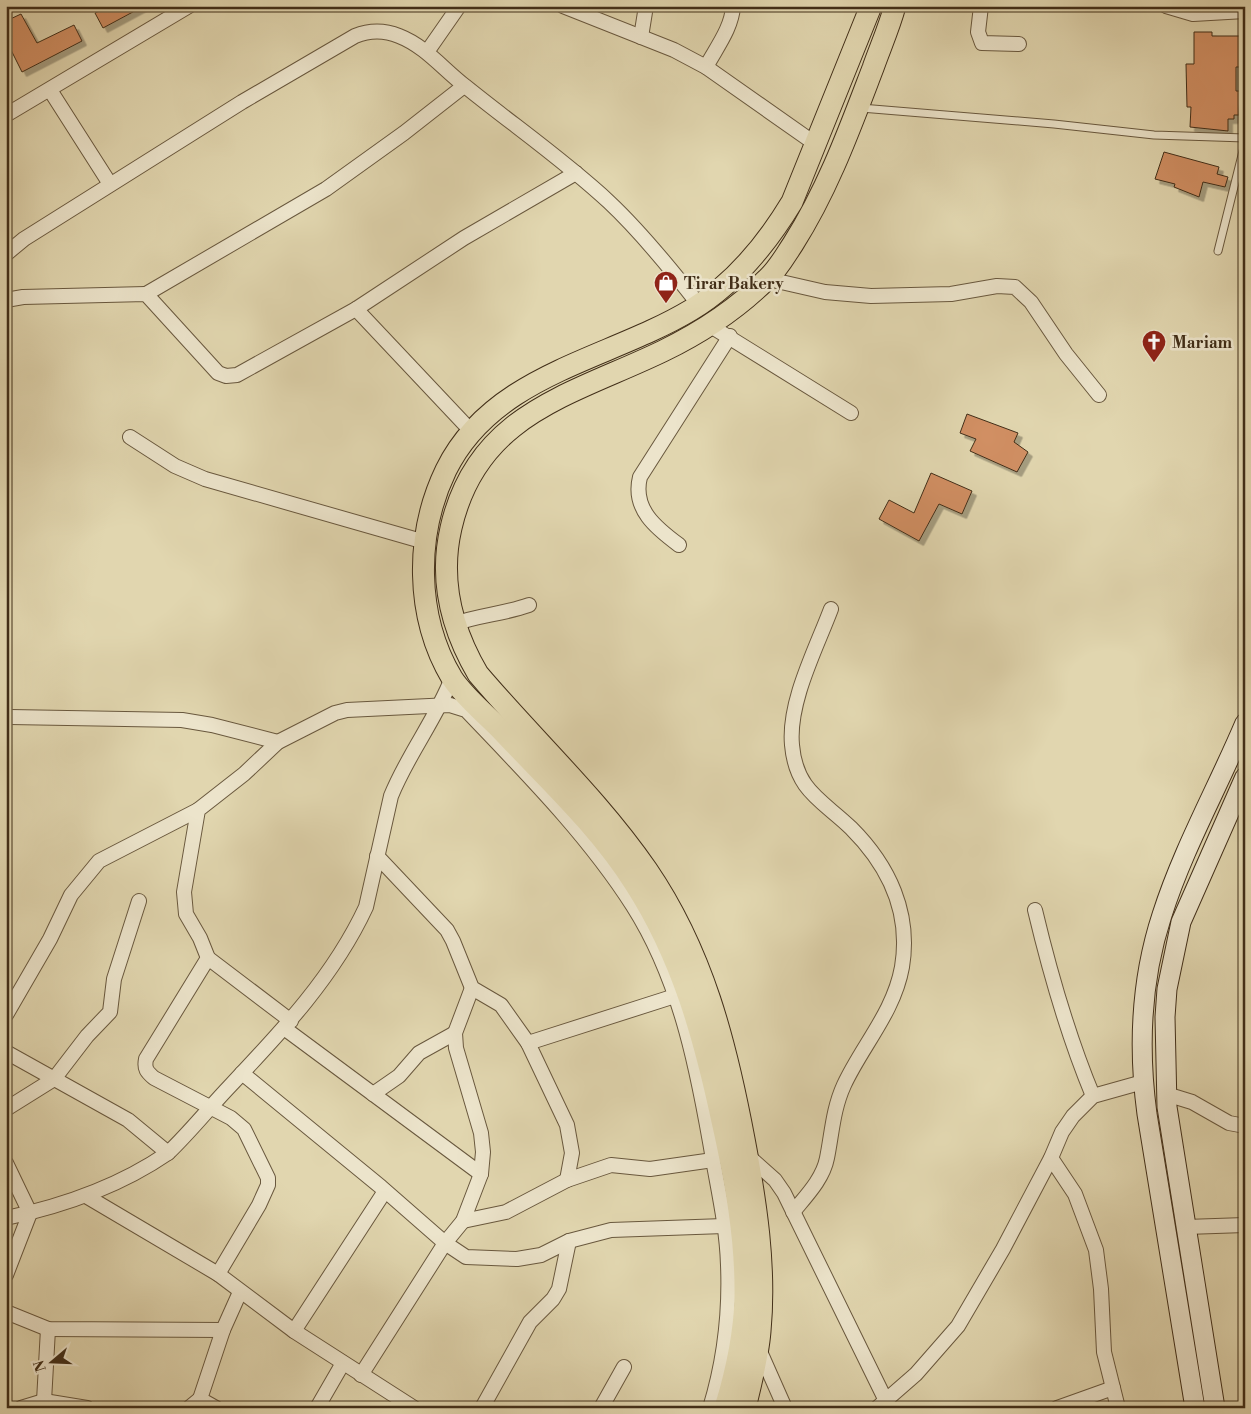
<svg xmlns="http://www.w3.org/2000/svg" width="1251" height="1414" viewBox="0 0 1251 1414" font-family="'Libre Bodoni',serif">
	<defs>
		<filter id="shadow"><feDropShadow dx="4.5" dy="4.5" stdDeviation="0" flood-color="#0004"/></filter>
	</defs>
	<rect width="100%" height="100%" fill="#e1d6af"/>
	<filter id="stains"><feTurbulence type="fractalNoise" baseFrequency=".004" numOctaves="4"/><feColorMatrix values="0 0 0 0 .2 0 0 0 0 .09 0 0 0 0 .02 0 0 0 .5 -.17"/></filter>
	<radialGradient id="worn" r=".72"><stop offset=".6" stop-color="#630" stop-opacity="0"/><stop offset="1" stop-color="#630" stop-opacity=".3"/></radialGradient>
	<g fill="#d18f64" stroke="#412e18" filter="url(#shadow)">
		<polygon points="109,6 144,6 103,28 95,13"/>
		<polygon points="21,14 37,43 74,25 82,41 22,72 6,40 6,21"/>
		<polygon points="1194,32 1212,32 1212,36 1244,36 1244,67 1236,67 1236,91 1240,91 1239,115 1234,115 1234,119 1228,119 1228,131 1190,127 1191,107 1187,107 1186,64 1194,64"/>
		<polygon points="1164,152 1219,167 1217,174 1228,177 1225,187 1203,182 1199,197 1174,187 1175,184 1155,179"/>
		<polygon points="967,414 1018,433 1014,442 1028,452 1017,472 970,451 976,439 960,433"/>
		<polygon points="931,473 972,491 962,514 939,504 919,541 879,519 889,500 914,513"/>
	</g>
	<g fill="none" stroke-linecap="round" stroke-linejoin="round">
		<defs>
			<g id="lane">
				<polyline points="861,108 1054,124 1154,135 1245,138"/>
				<polyline points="1218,251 1245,143"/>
			</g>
			<g id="street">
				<polyline points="563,6 674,50 706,67 817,145"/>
				<polyline points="981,6 978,32 982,43 1019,44"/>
				<polyline points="1166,6 1193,14 1245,11"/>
				<polyline points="641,37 646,6"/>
				<polyline points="427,52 459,6"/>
				<path d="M706 67C716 48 732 28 733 6"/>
				<polyline points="50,90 110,184"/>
				<polyline points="6,115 189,6"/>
				<path d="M6 254 24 239 242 102 355 36C370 30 384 30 399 36 425 46 443 69 465 86 513 125 564 160 609 202 642 233 671 269 699 305"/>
				<polyline points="768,279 825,292 871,296 951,294 997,286 1015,287 1031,302 1066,354 1099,395"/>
				<polyline points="146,294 326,189 404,133 464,86"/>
				<polyline points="6,300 23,297 146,294 218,373 226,376 237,375 356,309 464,238 576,173"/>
				<polyline points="356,309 472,432"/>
				<polyline points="709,325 851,413"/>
				<polyline points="130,437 175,466 205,479 425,542"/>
				<path d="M679 545C656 528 632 509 640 477L730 336"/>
				<path d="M454 624C479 615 504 614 529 605"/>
				<polyline points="10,717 182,720 212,725 278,742"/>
				<polyline points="377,856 447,930 453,941 472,988 501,1005 528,1043 567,1125 572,1153 567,1180"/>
				<path d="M1035 910C1050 973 1068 1036 1093 1096"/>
				<path d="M208 958 146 1059C144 1069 147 1072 154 1078L231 1118 244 1129 268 1178V1185L259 1205 218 1274"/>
				<polyline points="6,1015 50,939 71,895 99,861 198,810"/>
				<path d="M291 1021 208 958 200 938 186 914 184 892 198 810 244 774 278 742 335 713 347 710 450 705 466 710C524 771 587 834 633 906 682 983 699 1076 714 1165 720 1198 727 1231 728 1265 730 1313 724 1362 710 1408"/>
				<polyline points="284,1028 481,1174"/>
				<polyline points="528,1043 675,996"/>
				<polyline points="6,1052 128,1120 168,1153"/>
				<polyline points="242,1073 381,1187 445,1243 466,1257 517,1259 541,1255 569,1241 611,1230 724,1226"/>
				<polyline points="373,1094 399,1076 419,1053 455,1033"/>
				<polyline points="1166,1094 1192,1102 1229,1123 1245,1126"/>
				<polyline points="6,1109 54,1079 87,1036 110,1012 114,979 139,901"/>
				<polyline points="745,1156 748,1156 775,1180 784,1193 889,1407"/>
				<polyline points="1051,1158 1075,1194 1096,1250 1101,1289 1104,1352 1118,1408"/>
				<polyline points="6,1163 30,1213 6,1275"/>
				<polyline points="86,1196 218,1274 294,1331 414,1408"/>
				<path d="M793 1212C806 1196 823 1179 827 1158 832 1133 833 1109 844 1085 862 1046 894 1012 902 967 911 913 889 866 851 828 822 800 796 791 792 745 788 702 816 649 831 609"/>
				<path d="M6 1218C63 1206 120 1186 168 1153 190 1132 209 1108 230 1086 282 1031 334 976 366 907L391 796C408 754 436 719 452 678"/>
				<polyline points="463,1221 506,1212 567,1180 611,1165 650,1169 713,1160"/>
				<polyline points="1186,1227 1245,1225"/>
				<polyline points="6,1312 48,1329 223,1330"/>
				<polyline points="294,1331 385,1191"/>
				<polyline points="758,1347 785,1408"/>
				<polyline points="361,1375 445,1243 463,1221 481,1174 483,1152 481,1133 456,1048 455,1033 472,988"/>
				<polyline points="44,1401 48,1329"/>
				<polyline points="21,1408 44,1401 87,1408"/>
				<polyline points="189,1408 200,1399"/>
				<polyline points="216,1408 200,1399 223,1330 240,1292"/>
				<polyline points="317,1408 343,1363"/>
				<polyline points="482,1408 530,1322 553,1299 559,1289 569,1241"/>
				<polyline points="601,1408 624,1367"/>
				<polyline points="877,1408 916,1374 958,1326 1003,1249 1051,1158 1062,1132 1073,1116 1093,1096 1143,1082"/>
				<polyline points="1057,1408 1113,1388"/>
			</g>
			<g id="secondary">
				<path d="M1195 1408 1147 1114C1138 1047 1141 979 1162 915 1183 849 1218 787 1245 723"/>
				<polyline points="1215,1408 1167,1107 1165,1017 1167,989 1181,922 1245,777"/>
			</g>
			<g id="primary">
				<path d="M725 1408C736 1372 744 1335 745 1298 746 1238 735 1179 722 1121 704 1037 682 957 635 884 599 827 549 781 503 732 487 715 465 698 452 678 415 616 415 534 446 470 493 374 608 360 691 310 734 284 766 245 792 202L871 6"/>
				<path d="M745 1408C751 1383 758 1357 760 1331 766 1267 756 1202 744 1139 726 1043 703 952 647 870 598 799 534 740 478 674 451 628 439 580 451 528 477 413 572 395 663 351 700 333 738 308 767 279 778 269 785 256 793 244 828 189 850 128 873 68 880 48 889 28 895 6"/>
			</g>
		</defs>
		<use href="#lane" stroke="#69583e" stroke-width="9"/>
		<use href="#street" stroke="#69583e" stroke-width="16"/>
		<use href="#secondary" stroke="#412e18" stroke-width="21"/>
		<use href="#primary" stroke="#412e18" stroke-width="23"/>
		<use href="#lane" stroke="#ece4cb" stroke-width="7"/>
		<use href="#street" stroke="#ece4cb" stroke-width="14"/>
		<use href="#secondary" stroke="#ece4cb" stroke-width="19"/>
		<use href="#primary" stroke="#e1d6af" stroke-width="21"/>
	</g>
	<defs>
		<symbol id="shop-pin" viewBox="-11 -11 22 30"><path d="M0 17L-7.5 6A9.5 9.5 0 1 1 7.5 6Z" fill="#8f2418" stroke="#ece4cb"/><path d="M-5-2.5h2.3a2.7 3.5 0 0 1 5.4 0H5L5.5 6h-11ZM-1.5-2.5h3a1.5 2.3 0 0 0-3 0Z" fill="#fff"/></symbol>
		<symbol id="church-pin" viewBox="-11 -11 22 30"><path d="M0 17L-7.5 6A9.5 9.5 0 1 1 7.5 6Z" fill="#8f2418" stroke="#ece4cb"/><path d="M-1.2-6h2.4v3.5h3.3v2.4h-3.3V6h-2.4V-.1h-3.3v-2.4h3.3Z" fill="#fff"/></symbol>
	</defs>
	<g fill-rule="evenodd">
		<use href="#shop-pin" x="652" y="269" width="28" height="38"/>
		<use href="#church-pin" x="1140" y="328" width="28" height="38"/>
	</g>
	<g text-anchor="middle" stroke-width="5" stroke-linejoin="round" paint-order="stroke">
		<g font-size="16" font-weight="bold" fill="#412e18" stroke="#ece4cb" text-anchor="start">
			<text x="684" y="289">Tirar Bakery</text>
			<text x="1172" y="348">Mariam</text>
		</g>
	</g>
	<rect width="1251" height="1414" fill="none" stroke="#e1d6af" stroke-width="25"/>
	<rect x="8" y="8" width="1236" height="1399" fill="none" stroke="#412e18" stroke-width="2.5"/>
	<rect x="12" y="12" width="1226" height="1389" fill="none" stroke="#412e18"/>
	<g transform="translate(52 1362) rotate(251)" stroke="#ece4cb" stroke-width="4" paint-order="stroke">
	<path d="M0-4L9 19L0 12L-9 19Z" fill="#412e18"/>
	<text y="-8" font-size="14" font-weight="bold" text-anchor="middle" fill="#412e18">N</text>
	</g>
	<rect width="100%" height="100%" filter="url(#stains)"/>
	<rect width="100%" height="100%" fill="url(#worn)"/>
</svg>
